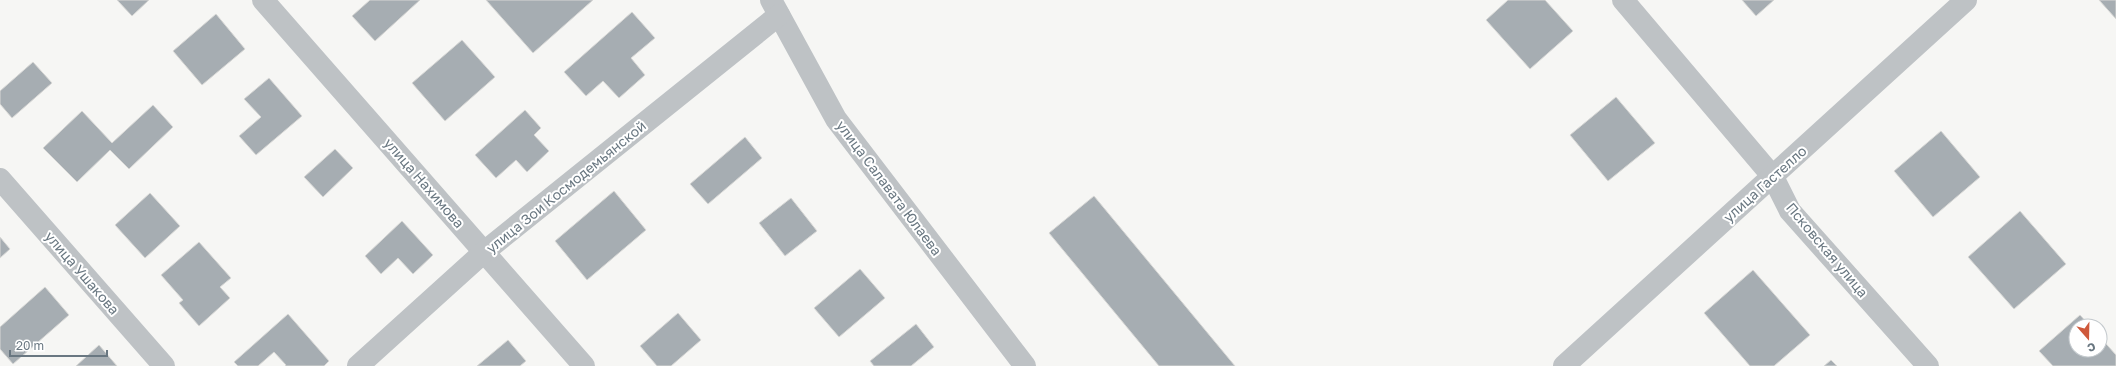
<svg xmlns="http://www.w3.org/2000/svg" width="2116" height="366" viewBox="0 0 2116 366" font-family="'Golos Text',sans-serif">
	<rect width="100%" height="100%" fill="#f6f6f4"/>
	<g fill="#a6adb2" stroke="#d8d8d6">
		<polygon points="117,0 149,0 132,16"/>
		<polygon points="370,0 420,0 375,41 352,16"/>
		<polygon points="486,0 593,0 533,53"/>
		<polygon points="1508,0 1545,0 1573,31 1530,69 1486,20"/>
		<polygon points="1742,0 1774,0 1756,16"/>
		<polygon points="2099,0 2116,0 2116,19"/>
		<polygon points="632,12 655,38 631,58 645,75 619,98 603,81 586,96 564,72"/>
		<polygon points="216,14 245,49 202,85 173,51"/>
		<polygon points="462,40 495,77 445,121 412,83"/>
		<polygon points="33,62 52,83 12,118 0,104 0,91"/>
		<polygon points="269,78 302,116 256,155 239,136 261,117 244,99"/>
		<polygon points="1616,97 1655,143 1608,181 1570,135"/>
		<polygon points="153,105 173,127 129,169 110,150 77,182 43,148 82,111 112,143"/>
		<polygon points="525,110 541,128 534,135 549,151 527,172 516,160 496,178 475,155"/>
		<polygon points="1941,131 1980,177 1933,217 1894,171"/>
		<polygon points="745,137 762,158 708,204 690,184"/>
		<polygon points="335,149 353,168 323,197 304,177"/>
		<polygon points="614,191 646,230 587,280 555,241"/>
		<polygon points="150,193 180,226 145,258 115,225"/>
		<polygon points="1094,196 1235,366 1159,366 1049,233"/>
		<polygon points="791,198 817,231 785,256 759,223"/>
		<polygon points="2020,211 2066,264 2014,309 1968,257"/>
		<polygon points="402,221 433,255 413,274 398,258 381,274 365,256"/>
		<polygon points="0,237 10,249 0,258"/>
		<polygon points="199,242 231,278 220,287 230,298 199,326 179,303 183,300 161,275"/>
		<polygon points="860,269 885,298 839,337 814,308"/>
		<polygon points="1753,270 1810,335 1774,366 1750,366 1704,313"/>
		<polygon points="45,287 69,315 13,364 0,349 0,327"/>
		<polygon points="678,313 701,340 671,366 657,366 640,346"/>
		<polygon points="288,314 329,361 324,366 285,366 286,365 274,352 258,366 238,366 234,362"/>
		<polygon points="2080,315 2090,326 2076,326 2076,350 2100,350 2100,337 2116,355 2116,366 2053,366 2039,351"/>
		<polygon points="916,324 934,347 911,366 874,366 870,361"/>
		<polygon points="508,340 526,361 520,366 477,366"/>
		<polygon points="99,345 117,366 76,366"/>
		<polygon points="1831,360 1837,366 1824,366"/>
	</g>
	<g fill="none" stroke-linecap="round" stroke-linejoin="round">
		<g stroke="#bec2c5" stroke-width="22">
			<polyline points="263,0 584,366"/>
			<polyline points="771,0 836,119 1025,366"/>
			<polyline points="1623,0 1773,177 1790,211 1928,366"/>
			<polyline points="0,179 164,366"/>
			<polyline points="358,366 484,252 779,15"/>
			<polyline points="1564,366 1966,0"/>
		</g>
	</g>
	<g text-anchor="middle" stroke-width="4" stroke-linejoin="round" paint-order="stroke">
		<g font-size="14" fill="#697781" stroke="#fff">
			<text transform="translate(424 183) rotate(49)" y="5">улица Нахимова</text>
			<text transform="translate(1765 184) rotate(-42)" y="5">улица Гастелло</text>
			<text transform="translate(566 187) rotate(-39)" y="5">улица Зои Космодемьянской</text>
			<text transform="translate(889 188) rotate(53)" y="5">улица Салавата Юлаева</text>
			<text transform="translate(1827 250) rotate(50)" y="5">Псковская улица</text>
			<text transform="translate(82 273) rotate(49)" y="5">улица Ушакова</text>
		</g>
	</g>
	<g transform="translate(2088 338) rotate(160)"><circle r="19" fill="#ffffff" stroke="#c3c9cd"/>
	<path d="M0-3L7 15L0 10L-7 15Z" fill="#cf593b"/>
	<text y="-6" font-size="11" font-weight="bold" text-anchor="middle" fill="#697781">С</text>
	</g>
	<path d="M10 350v6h97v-6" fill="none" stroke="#697781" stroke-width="2"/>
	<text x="16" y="350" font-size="12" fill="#697781" stroke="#ffffff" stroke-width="3" paint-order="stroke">20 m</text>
</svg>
